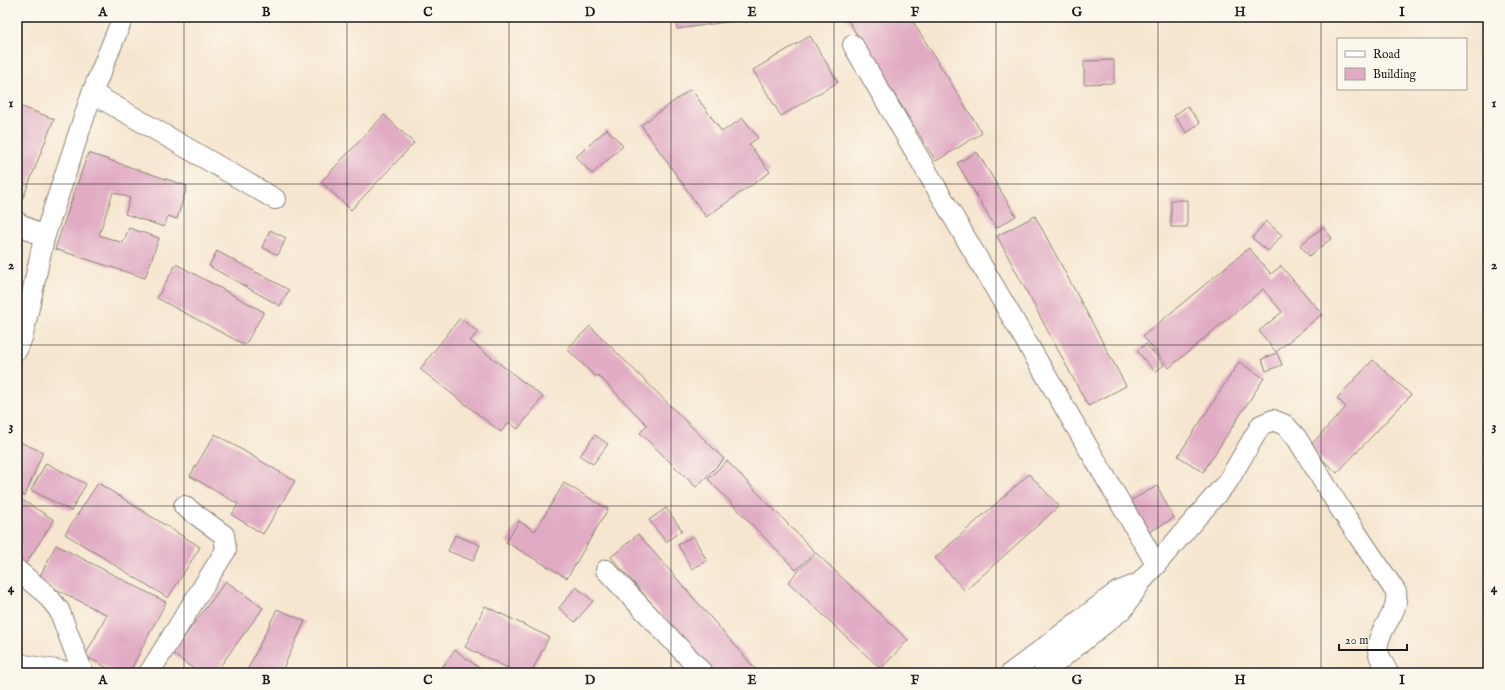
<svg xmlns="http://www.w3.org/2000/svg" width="1505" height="690" viewBox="0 0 1505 690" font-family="'IM FELL English',serif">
	<rect width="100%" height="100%" fill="#fbf7ec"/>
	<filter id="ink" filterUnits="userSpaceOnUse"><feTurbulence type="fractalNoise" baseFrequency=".025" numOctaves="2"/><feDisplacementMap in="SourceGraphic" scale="8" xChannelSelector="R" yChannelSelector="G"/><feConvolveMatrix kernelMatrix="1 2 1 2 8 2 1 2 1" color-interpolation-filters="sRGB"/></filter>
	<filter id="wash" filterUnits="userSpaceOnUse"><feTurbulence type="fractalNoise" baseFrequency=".012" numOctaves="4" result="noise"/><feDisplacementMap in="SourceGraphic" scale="16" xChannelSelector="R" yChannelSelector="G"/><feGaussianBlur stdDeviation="0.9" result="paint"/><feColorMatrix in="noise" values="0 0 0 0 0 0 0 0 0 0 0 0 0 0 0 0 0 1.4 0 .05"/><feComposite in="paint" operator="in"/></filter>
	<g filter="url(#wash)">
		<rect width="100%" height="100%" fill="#f6e6cf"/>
		<g id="blocks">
			<g fill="#e1abc4">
				<polygon points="675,17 734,17 734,21 677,29"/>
				<polygon points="846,17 910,17 982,133 936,161"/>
				<polygon points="810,36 838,82 781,116 753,70"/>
				<polygon points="1114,60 1114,83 1084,84 1084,61"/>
				<polygon points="691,89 722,132 743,118 758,138 749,144 770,172 706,217 641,125"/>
				<polygon points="17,105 54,119 23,198 17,195"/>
				<polygon points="1187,106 1200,123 1187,133 1174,116"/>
				<polygon points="384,115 414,143 351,210 321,182"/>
				<polygon points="607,129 623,146 592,174 576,157"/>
				<polygon points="977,152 1016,216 996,228 957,163"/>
				<polygon points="88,153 187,186 177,219 168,216 164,227 125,214 130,198 113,192 99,235 123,243 129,228 159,238 145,278 55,249"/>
				<rect x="1171" y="200" width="16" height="27"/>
				<polygon points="1035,216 1126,386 1088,406 997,236"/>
				<polygon points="1266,221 1282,235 1268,251 1252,238"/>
				<polygon points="1323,227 1332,238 1309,256 1300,245"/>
				<polygon points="270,230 286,238 278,255 262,247"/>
				<polygon points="1249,248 1271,274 1281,266 1322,314 1276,352 1259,331 1282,312 1263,289 1169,368 1143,336"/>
				<polygon points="217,251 289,290 280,306 209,266"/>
				<polygon points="176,264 264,312 245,345 157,298"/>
				<polygon points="460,318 478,332 470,341 543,397 518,429 509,422 501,432 420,369"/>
				<polygon points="590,326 724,459 696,487 640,433 647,425 598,375 596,377 567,349"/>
				<polygon points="1146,344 1164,365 1155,372 1137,351"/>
				<polygon points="1277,353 1282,365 1266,371 1262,359"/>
				<polygon points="1373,360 1411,395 1337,473 1309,447 1346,407 1337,398"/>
				<polygon points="1239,362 1264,378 1203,472 1178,456"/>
				<polygon points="215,434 295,481 263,534 232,515 238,504 190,476"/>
				<polygon points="595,435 608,444 593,464 580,456"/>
				<polygon points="17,441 43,452 25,496 17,492"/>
				<polygon points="727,461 815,552 796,570 708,479"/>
				<polygon points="46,463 86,484 71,511 31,490"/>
				<polygon points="1029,474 1059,506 965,591 935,558"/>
				<polygon points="98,483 200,547 168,598 65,534"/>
				<polygon points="564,483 608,509 567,578 506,542 519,521 535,531"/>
				<polygon points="1157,486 1174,518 1142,536 1124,504"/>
				<polygon points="19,498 54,520 25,565 17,559 17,502"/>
				<polygon points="666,508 682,530 666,542 649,520"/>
				<polygon points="638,534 759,673 713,673 611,557"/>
				<polygon points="455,535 480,545 473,561 448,551"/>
				<polygon points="693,536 707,561 692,569 678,545"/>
				<polygon points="56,545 166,602 129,673 117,673 85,656 107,615 38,580"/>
				<polygon points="816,553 908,640 881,669 788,582"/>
				<polygon points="226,581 263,608 215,673 199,673 172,653"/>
				<polygon points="576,587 593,601 575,622 559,608"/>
				<polygon points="485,606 549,637 531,673 518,673 465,647"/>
				<polygon points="277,609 305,621 281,673 246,673"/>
				<polygon points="455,650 486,673 438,673"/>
			</g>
		</g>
	</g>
	<g filter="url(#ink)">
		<use href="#blocks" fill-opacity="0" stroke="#898176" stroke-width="1"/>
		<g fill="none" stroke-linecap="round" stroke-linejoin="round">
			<defs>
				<g id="street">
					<polyline points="853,45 1156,564"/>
					<polyline points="92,93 275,199"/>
					<polyline points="17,222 44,238"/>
					<polyline points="17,350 23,335 44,238 92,93 123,17"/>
					<polyline points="17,570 46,594 59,610 83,673"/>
					<polyline points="606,570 703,673"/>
					<polyline points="17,664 75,673"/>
					<polyline points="149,673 226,550 224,535 184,506"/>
					<polyline points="1011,673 1117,592 1140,583"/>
					<path d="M1043 673 1124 608 1140 583 1228 481 1261 425 1273 420 1285 425 1296 437 1341 510 1396 592C1399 615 1381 624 1378 644 1376 654 1384 664 1388 673"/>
				</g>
			</defs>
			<use href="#street" stroke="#898176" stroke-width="22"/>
			<use href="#street" stroke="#fff" stroke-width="20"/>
		</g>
	</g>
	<path fill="none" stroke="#1c1c1c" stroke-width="1" stroke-opacity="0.55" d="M184 17V673M347 17V673M509 17V673M671 17V673M834 17V673M996 17V673M1158 17V673M1321 17V673M17 184H1488M17 345H1488M17 506H1488"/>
	<rect width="1505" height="690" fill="none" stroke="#fbf7ec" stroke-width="44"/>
	<rect x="1337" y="38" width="130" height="52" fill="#fbf7ec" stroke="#a29f99"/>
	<rect x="1345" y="51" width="20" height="6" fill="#ffffff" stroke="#a29f99"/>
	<text x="1373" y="58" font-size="12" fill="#1c1c1c">Road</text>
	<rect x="1345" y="68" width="20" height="12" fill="#e1abc4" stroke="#a29f99"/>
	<text x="1373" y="78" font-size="12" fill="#1c1c1c">Building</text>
	<path d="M1339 644v6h68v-6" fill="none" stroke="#1c1c1c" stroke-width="2"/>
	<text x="1345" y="644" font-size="12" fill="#1c1c1c" stroke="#fbf7ec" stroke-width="3" paint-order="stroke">20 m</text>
	<rect x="22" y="22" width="1461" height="646" fill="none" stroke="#1c1c1c" stroke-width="1.5"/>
	<g font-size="13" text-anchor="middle" font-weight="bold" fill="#1c1c1c">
		<text x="103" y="16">A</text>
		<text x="266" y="16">B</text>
		<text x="428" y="16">C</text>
		<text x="590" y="16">D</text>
		<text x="752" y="16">E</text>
		<text x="915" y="16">F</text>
		<text x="1077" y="16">G</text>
		<text x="1240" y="16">H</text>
		<text x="1402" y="16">I</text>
		<text x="11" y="107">1</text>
		<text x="1494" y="107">1</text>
		<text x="11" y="269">2</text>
		<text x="1494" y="269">2</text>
		<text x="11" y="430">3</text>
		<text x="1494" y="430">3</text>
		<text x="11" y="592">4</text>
		<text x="1494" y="592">4</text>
		<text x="103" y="684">A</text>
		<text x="266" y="684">B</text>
		<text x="428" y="684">C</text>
		<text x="590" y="684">D</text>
		<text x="752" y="684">E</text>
		<text x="915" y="684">F</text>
		<text x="1077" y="684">G</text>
		<text x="1240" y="684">H</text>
		<text x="1402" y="684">I</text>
	</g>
</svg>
